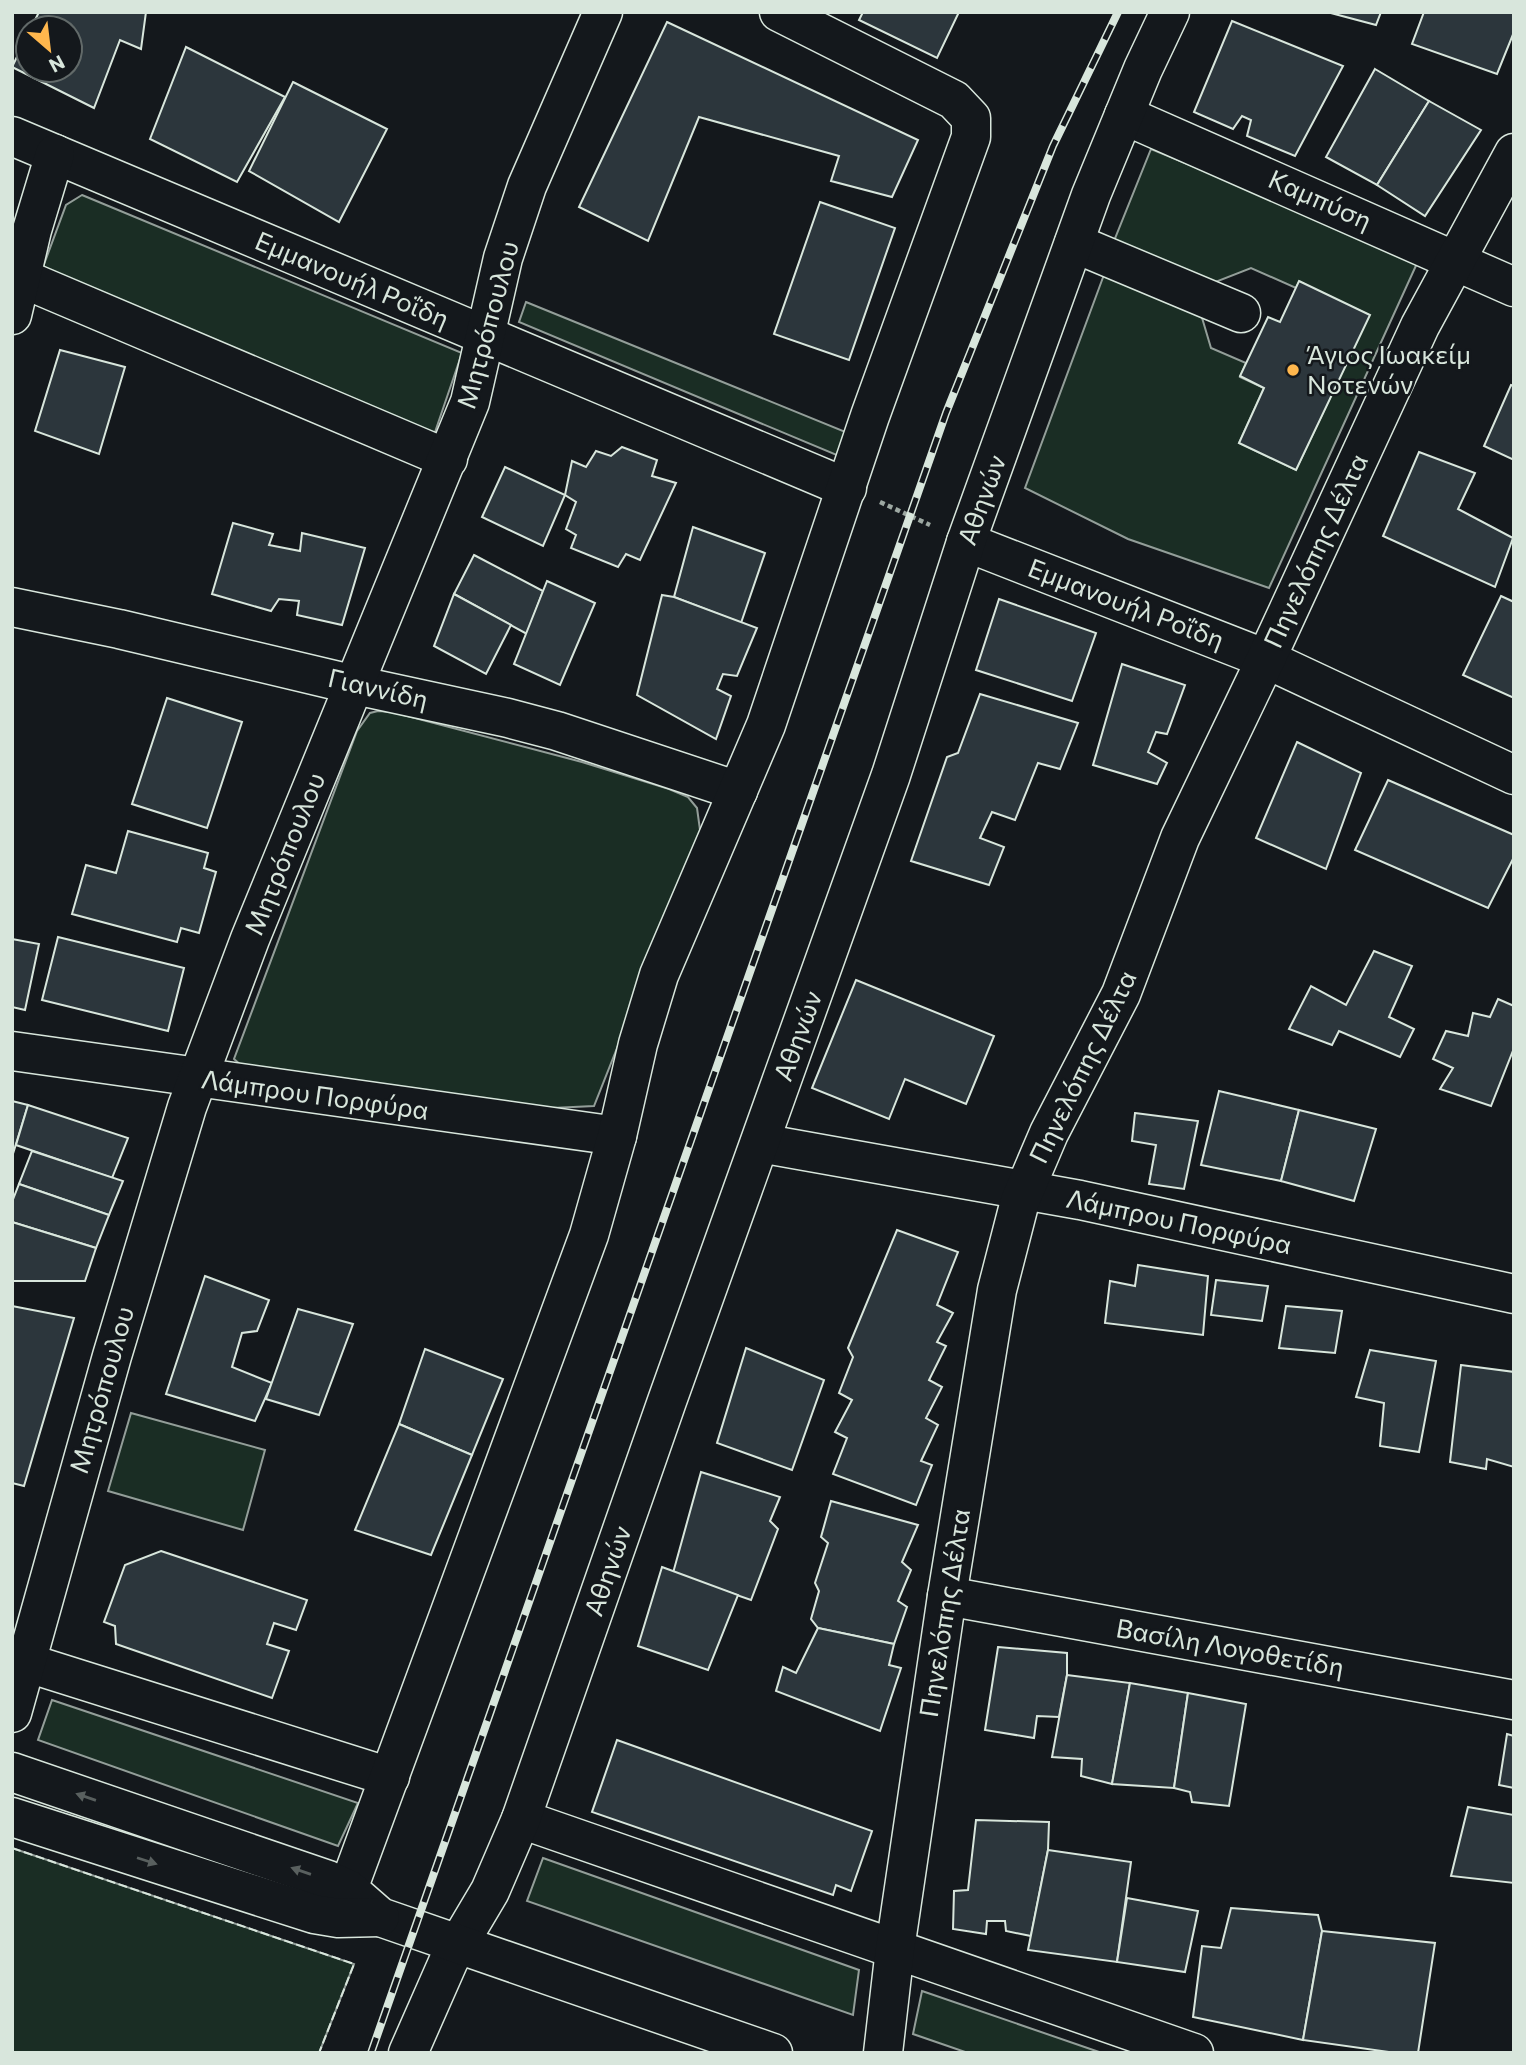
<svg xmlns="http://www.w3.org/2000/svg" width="1526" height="2065" viewBox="0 0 1526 2065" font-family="Commissioner,sans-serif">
	<rect width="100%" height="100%" fill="#14181c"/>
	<g fill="#1a2d24" stroke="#939e99" stroke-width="2">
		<polygon points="1151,149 1419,259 1269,588 1128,539 1025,488 1105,272 1200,311 1211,348 1246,363 1240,377 1264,388 1239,443 1296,470 1369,315 1299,282 1296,288 1251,268 1213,283 1114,241"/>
		<polygon points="82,195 462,353 434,435 43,267 66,205"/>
		<polygon points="526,302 848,433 839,456 519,322"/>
		<polygon points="378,711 392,712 582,762 669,789 688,797 697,808 701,837 594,1106 552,1108 242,1066 234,1059 357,731 370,713"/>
		<polygon points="131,1413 265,1450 243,1530 108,1491"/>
		<polygon points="52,1700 358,1803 338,1846 38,1740"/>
		<polygon points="12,1848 354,1964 319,2053 12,2053"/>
		<polygon points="543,1858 859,1970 853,2015 527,1901"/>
		<polygon points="922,1991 1102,2053 968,2053 913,2034"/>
	</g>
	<g fill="#2c363c" stroke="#d8e6dc" stroke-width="2">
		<polygon points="39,12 146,12 141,49 120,40 94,108 12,67 28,34 28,70 70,70 70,28 31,28"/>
		<polygon points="863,12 959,12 937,58 859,20"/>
		<polygon points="1327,12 1381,12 1376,25"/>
		<polygon points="1424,12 1514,12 1514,32 1497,74 1412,44"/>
		<polygon points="1232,21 1343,66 1295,156 1247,136 1251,120 1242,116 1233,129 1194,112"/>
		<polygon points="667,22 918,140 892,197 831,181 839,156 699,117 648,241 579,207"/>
		<polygon points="186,47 285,97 237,182 150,139"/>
		<polygon points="1375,69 1429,101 1377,185 1326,157"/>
		<polygon points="293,82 387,129 339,222 249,171"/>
		<polygon points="1429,101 1481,130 1425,216 1377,185"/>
		<polygon points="820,202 895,228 849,360 774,334"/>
		<polygon points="1299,281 1370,315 1296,470 1239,443 1264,388 1240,376 1268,317 1280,322"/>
		<polygon points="60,350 125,367 99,454 35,431"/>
		<polygon points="1511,385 1514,386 1514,460 1484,446"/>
		<polygon points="622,447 657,460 652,476 676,483 640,560 626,554 618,567 571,548 576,535 566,529 576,502 565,495 572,461 586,467 596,451 611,456"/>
		<polygon points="1419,452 1475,473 1458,509 1513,538 1495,587 1383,536"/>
		<polygon points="505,467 565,495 543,546 482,517"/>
		<polygon points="233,523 273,534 269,545 300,551 302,533 365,548 342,625 297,615 299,601 279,599 271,611 212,594"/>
		<polygon points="693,527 765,553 741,623 674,597"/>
		<polygon points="474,555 543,591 527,634 454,594"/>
		<polygon points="547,581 595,603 560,685 514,664"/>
		<polygon points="454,594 511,625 486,674 434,646"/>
		<polygon points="662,595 674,597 757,628 737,676 723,674 717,689 731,696 716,739 637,695"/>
		<polygon points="1501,596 1514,602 1514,698 1463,675"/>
		<polygon points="999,599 1096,633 1072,701 976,670"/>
		<polygon points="1122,664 1185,685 1167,734 1156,732 1148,752 1167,763 1157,784 1093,765"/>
		<polygon points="980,694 1078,723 1060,769 1038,763 1015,820 992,812 980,838 1004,847 989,885 911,861 947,757 958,753"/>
		<polygon points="167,698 242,722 207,828 132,804"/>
		<polygon points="1297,742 1361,773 1326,869 1256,838"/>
		<polygon points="1388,780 1514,835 1514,857 1488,908 1355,850"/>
		<polygon points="128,831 208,853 204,868 216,872 199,933 181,928 177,942 72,914 86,865 116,873"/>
		<polygon points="58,937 184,968 168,1031 42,1000"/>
		<polygon points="12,939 39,944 25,1010 12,1007"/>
		<polygon points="1374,951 1412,966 1389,1017 1414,1029 1400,1057 1339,1031 1332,1045 1289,1029 1311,986 1346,1005"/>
		<polygon points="856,980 994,1036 966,1104 905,1079 889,1119 812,1088"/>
		<polygon points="1498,999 1514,1006 1514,1048 1491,1106 1440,1089 1453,1068 1433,1059 1446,1031 1468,1036 1473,1013 1490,1017"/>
		<polygon points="1219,1091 1299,1110 1281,1181 1201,1165"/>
		<polygon points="12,1101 28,1105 12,1157"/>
		<polygon points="28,1105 128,1138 112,1178 16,1145"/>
		<polygon points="1299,1110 1376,1129 1354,1201 1281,1181"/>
		<polygon points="1135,1113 1198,1121 1184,1189 1149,1184 1156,1145 1132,1141"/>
		<polygon points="32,1151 123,1181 109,1215 19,1184"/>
		<polygon points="19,1184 109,1215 96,1248 12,1222 12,1202"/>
		<polygon points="12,1222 96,1248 85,1281 12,1281"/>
		<polygon points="897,1230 958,1252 937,1305 953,1313 937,1342 946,1346 929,1380 942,1387 926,1418 938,1425 921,1461 932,1465 916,1505 833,1474 847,1438 835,1432 852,1400 839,1393 853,1357 848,1348"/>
		<polygon points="1138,1265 1208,1276 1203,1335 1105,1323 1110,1281 1135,1286"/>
		<polygon points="205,1276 269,1300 257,1331 242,1333 232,1367 272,1383 255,1421 166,1394"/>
		<polygon points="1216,1280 1268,1286 1262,1321 1211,1315"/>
		<polygon points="12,1306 74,1318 24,1486 12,1483"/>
		<polygon points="1286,1306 1342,1311 1335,1353 1279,1348"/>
		<polygon points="298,1309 353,1324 319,1415 266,1399"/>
		<polygon points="746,1348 824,1380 792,1470 717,1443"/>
		<polygon points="425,1349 503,1379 472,1455 399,1424"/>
		<polygon points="1370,1350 1436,1361 1419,1452 1380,1446 1384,1403 1356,1397"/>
		<polygon points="1461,1365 1514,1372 1514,1467 1487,1459 1486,1469 1450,1462"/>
		<polygon points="399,1424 472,1455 431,1555 355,1530"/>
		<polygon points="701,1472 780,1497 770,1521 778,1529 751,1600 673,1573"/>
		<polygon points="831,1501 918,1525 902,1562 911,1570 898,1601 907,1607 894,1644 818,1628 811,1619 819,1591 815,1583 828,1543 821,1537"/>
		<polygon points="161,1551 307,1600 296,1630 274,1623 267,1644 289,1651 272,1698 116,1644 115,1626 104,1622 125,1565"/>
		<polygon points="662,1567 738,1595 708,1670 638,1646"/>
		<polygon points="818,1628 894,1644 889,1665 901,1668 880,1731 776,1691 783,1667 796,1673"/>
		<polygon points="998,1647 1067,1653 1067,1675 1059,1717 1037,1716 1034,1738 985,1730"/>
		<polygon points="1067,1675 1130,1683 1112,1784 1081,1776 1082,1759 1052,1757"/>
		<polygon points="1130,1683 1188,1693 1174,1788 1112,1784"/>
		<polygon points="1188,1693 1246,1704 1229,1806 1192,1802 1190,1792 1174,1788"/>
		<polygon points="1507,1734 1514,1736 1514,1788 1499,1785"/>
		<polygon points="617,1740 872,1831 851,1891 836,1885 833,1895 592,1812"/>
		<polygon points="1468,1807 1514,1815 1514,1883 1451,1876"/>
		<polygon points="976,1820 1049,1822 1048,1850 1031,1936 1006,1931 1005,1921 987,1921 986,1934 953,1929 954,1891 968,1890"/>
		<polygon points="1048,1850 1131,1862 1117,1962 1028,1950"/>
		<polygon points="1127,1898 1198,1911 1185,1972 1117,1962"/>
		<polygon points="1231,1908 1318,1915 1322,1931 1303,2040 1193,2017 1202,1946 1221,1948"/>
		<polygon points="1322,1931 1435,1943 1418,2053 1396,2053 1303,2040"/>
	</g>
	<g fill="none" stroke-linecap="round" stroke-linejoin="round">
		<defs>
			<g id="minor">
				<polyline points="1124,115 1514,287"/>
				<polyline points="12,136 847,488"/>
				<polyline points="1074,243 1241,313"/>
				<polyline points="12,274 448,459"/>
				<polyline points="12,315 32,230 55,154"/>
				<polyline points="966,542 1266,659 1514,775"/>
				<polyline points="12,607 119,629 355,685 508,718 557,731 738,791"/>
				<polyline points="12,1051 617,1136"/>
				<polyline points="760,1143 1080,1200 1514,1294"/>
				<polyline points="947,1596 1514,1700"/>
				<polyline points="12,1658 390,1777"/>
				<polyline points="12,1713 112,1356 187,1107 250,939 470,402 503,258 527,186 603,12"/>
				<polyline points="521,1819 1194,2053"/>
				<polyline points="348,1889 589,1235 617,1136 638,1044 659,975 766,725 870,416 971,137 971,118 954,100 779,12"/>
				<polyline points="408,2053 449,1960 490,1891 521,1819 667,1401 891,775 966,542 1091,195 1143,69 1170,12"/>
				<polyline points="883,2053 895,1949 947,1596 997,1290 1020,1201 1049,1133 1121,994 1180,838 1266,659 1420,326 1514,153"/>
			</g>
			<g id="major">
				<polyline points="12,1772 328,1880 348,1889 380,1917 773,2053"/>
				<polyline points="12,1817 314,1914 338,1918 380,1917"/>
			</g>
		</defs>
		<use href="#minor" stroke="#d8e6dc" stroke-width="41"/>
		<use href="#major" stroke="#d8e6dc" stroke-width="41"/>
		<polyline stroke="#9da8a2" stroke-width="4.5" stroke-dasharray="5 3.5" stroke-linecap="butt" points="880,502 930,525"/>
		<use href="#minor" stroke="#14181c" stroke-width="38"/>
		<use href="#major" stroke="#14181c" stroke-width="38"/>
		<defs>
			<polyline id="rail" points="371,2053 946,413 1053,146 1118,12"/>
		</defs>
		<use href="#rail" stroke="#d8e6dc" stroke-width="8"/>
		<use href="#rail" stroke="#14181c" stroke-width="5" stroke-dasharray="16" stroke-linecap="butt"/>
		<polyline stroke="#d8e6dc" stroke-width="2" stroke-dasharray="9 3.5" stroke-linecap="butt" points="12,1848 354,1964 319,2053"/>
	</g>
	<defs><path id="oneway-solid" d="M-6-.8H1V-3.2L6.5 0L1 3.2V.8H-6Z" transform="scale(1.75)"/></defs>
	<g fill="#59605f">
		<use href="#oneway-solid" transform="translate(86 1797) rotate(-161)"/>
		<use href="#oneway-solid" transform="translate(147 1861) rotate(18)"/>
		<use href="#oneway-solid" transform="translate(301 1871) rotate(-161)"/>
	</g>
	<circle fill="#ffb74d" stroke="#14181c" stroke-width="2.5" cx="1293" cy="370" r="7"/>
	<g text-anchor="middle" stroke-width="5" stroke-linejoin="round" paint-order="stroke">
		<g font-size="26" fill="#d8e6dc" stroke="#14181c">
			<text transform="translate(1320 200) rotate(24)" y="9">Καμπύση</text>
			<text transform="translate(352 280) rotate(23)" y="9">Εμμανουήλ Ροΐδη</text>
			<text transform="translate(488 325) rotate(-75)" y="9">Μητρόπουλου</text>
			<text transform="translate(982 500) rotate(-70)" y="9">Αθηνών</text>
			<text transform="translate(1316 551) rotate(-65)" y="9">Πηνελόπης Δέλτα</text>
			<text transform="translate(1126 604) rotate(21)" y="9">Εμμανουήλ Ροΐδη</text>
			<text transform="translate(378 689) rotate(13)" y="9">Γιαννίδη</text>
			<text transform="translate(285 854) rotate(-68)" y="9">Μητρόπουλου</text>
			<text transform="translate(798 1036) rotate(-70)" y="9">Αθηνών</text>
			<text transform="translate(1083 1067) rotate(-64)" y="9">Πηνελόπης Δέλτα</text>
			<text transform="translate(315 1095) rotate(8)" y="9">Λάμπρου Πορφύρα</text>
			<text transform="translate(1179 1222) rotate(12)" y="9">Λάμπρου Πορφύρα</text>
			<text transform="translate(102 1390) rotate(-74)" y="9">Μητρόπουλου</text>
			<text transform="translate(608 1571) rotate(-71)" y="9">Αθηνών</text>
			<text transform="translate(945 1613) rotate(-81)" y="9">Πηνελόπης Δέλτα</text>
			<text transform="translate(1230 1648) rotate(10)" y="9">Βασίλη Λογοθετίδη</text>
		</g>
		<g font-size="26" fill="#d8e6dc" stroke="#14181c" text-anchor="start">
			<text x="1307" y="364">Άγιος Ιωακείμ<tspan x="1307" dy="30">Νοτενών</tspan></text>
		</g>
	</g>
	<rect width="1526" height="2065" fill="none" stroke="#d8e6dc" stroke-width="28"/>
	<g transform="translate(49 49) rotate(152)"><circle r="33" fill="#14181c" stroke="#626a69" stroke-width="2"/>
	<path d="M0-5L12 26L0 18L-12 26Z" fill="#ffb74d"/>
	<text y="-10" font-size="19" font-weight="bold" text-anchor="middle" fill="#d8e6dc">N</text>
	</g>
</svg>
